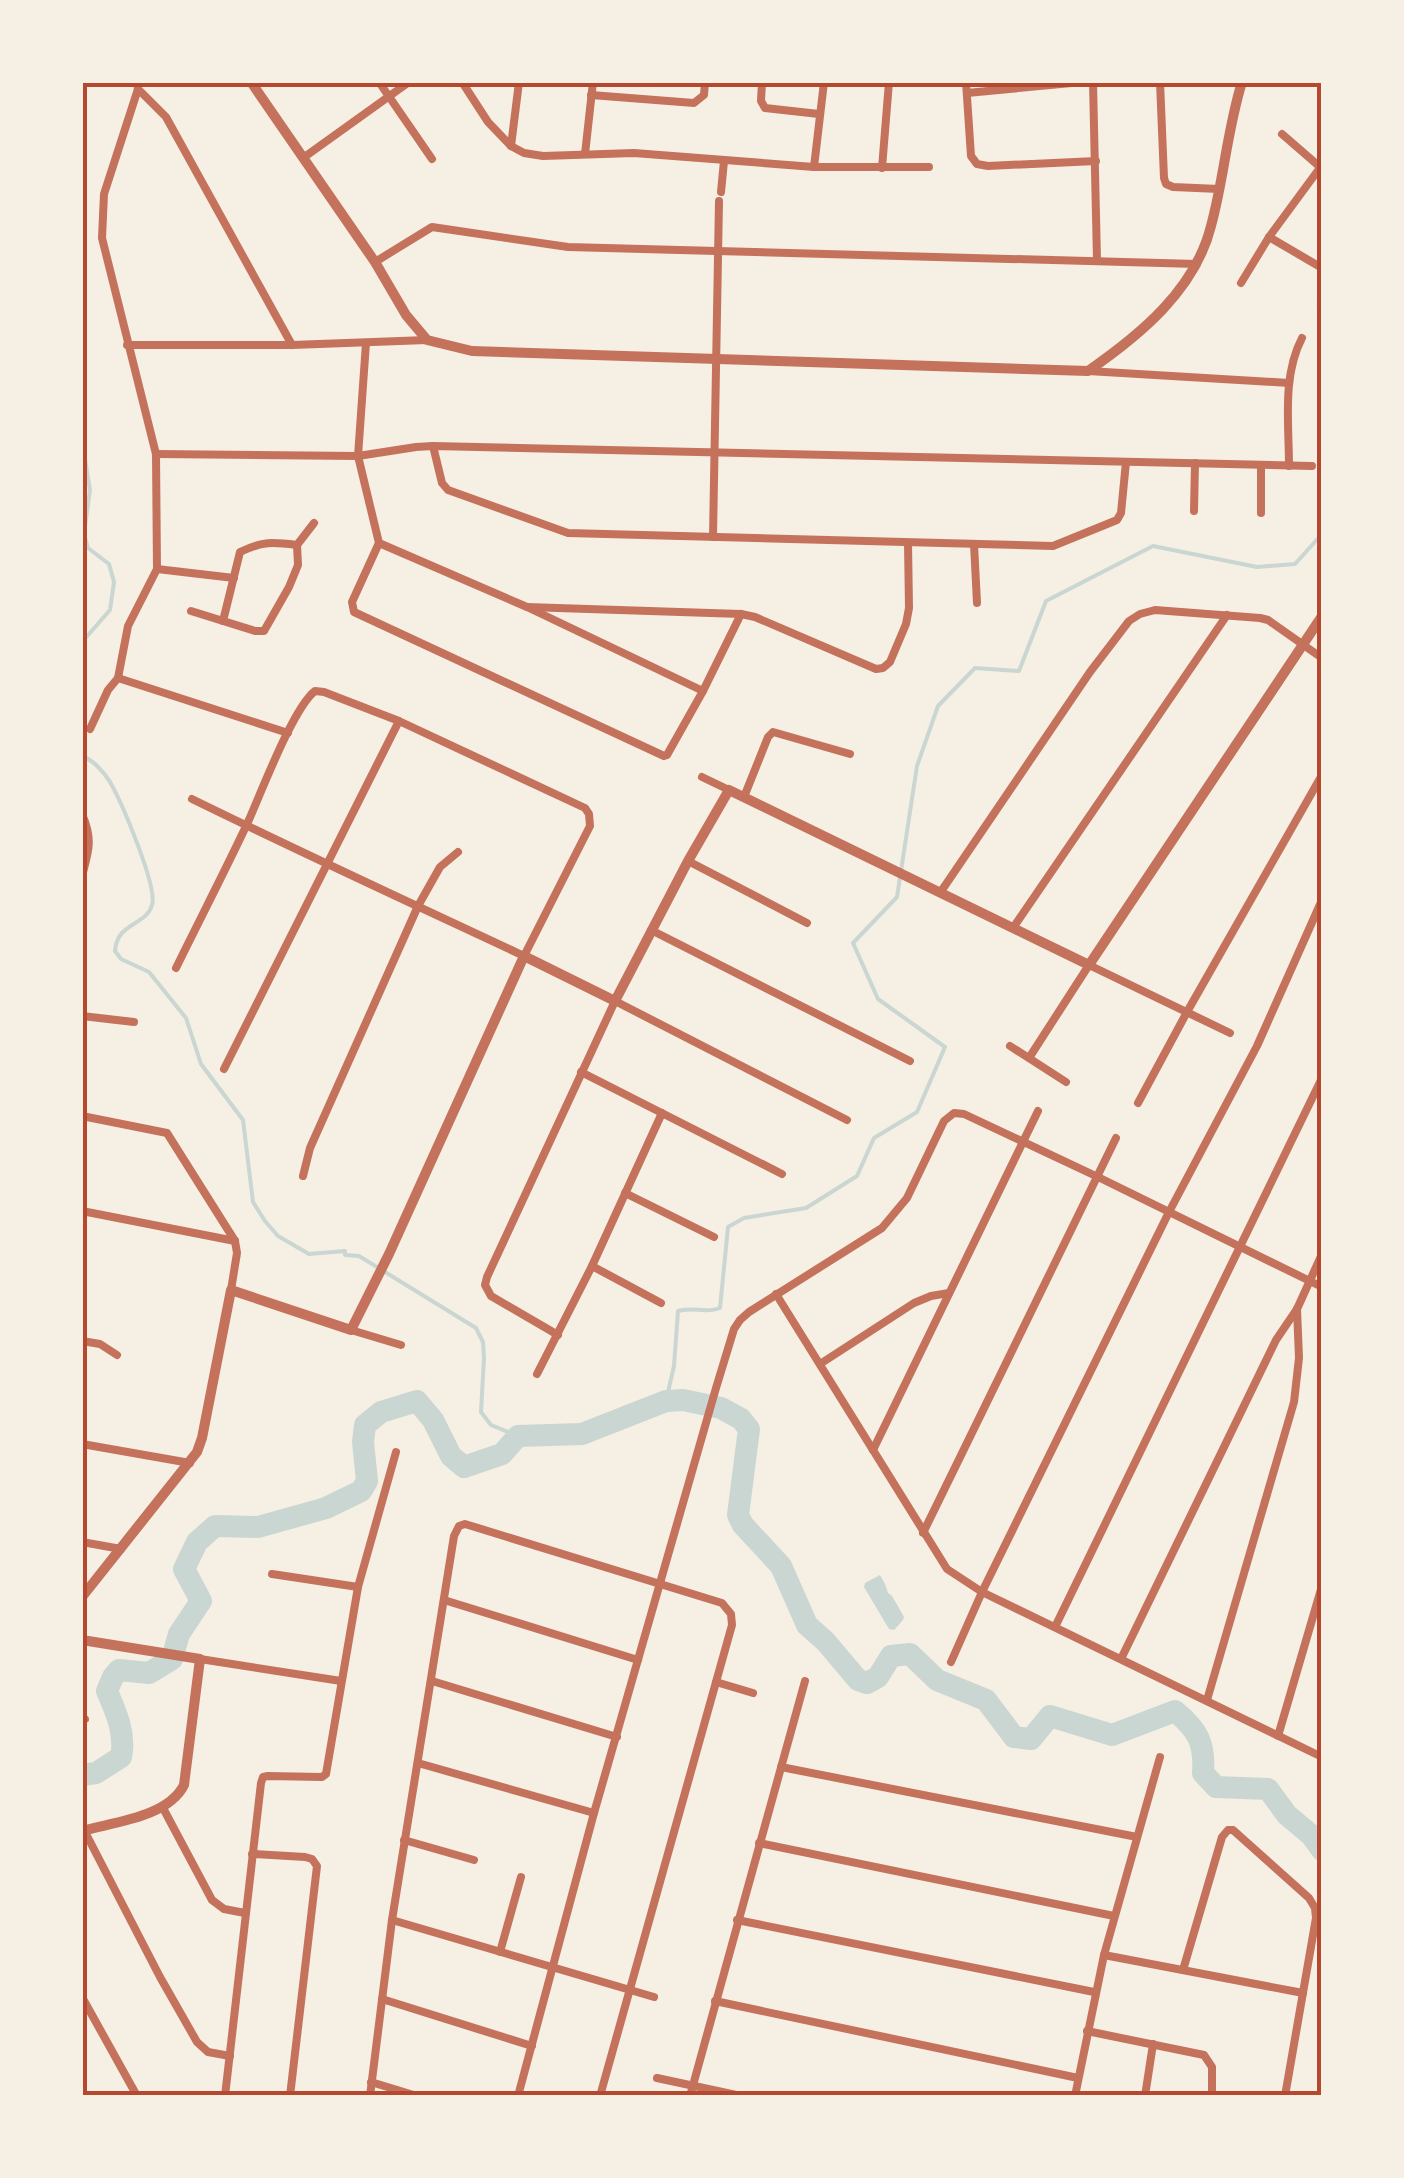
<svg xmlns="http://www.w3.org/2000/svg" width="1404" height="2178" viewBox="0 0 1404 2178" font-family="'PT Serif',serif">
	<rect width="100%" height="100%" fill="#f6efe4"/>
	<polygon fill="#c9d6d2" points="880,1575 885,1584 888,1593 892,1596 904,1617 903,1620 894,1630 889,1629 864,1587 865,1583"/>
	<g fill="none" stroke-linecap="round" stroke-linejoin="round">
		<g stroke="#c9d6d2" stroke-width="4">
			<polyline points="82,441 90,490 84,534 88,548 109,564 114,582 110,610 82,642"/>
			<path d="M82 756C93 760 104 772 110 782 121 801 158 887 152 905 146 926 117 922 115 951L121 959 149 972 186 1018 201 1064 243 1120 253 1202 265 1221 278 1236 309 1254 345 1251V1255L359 1256 476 1328 483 1342 484 1358 481 1412 491 1425 518 1436"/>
			<path d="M666 1401 674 1366 678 1311C693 1306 705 1314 720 1308L728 1227 744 1218 806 1208 857 1176 874 1138 917 1112 945 1047 878 999 853 943 897 897 917 766 938 706 975 668 1019 671 1046 601 1153 546 1257 567 1295 564 1322 534"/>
		</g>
		<path stroke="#c9d6d2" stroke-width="22" d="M82 1775 96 1773 121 1757C126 1734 116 1712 107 1691L113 1677 119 1670 149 1673 172 1659 179 1634 201 1601 184 1569 197 1542 215 1526 258 1527 326 1508 361 1491 367 1481 363 1442 365 1425 381 1412 417 1401 433 1420 451 1456 464 1467 502 1454 518 1436 582 1434 666 1401 683 1400 721 1408 741 1419 749 1429 738 1515 743 1525 781 1566 807 1625 826 1642 858 1680 867 1683 878 1677 891 1656 910 1654 937 1680 986 1700 1014 1737 1031 1739 1050 1716 1112 1735 1175 1711C1198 1730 1205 1743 1203 1773L1216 1787 1268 1789 1287 1815 1311 1835 1322 1850"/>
		<g stroke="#c5725c" stroke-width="8">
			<polyline points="137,82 138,89 104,194 102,238 156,454 157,569 234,578"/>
			<polyline points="379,82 432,159"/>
			<polyline points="462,82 488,122 511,146 524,153 543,156 634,153 814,167 929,167"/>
			<polyline points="762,82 761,101 765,108 819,114"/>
			<polyline points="966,82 971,156 977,164 988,166 1096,161"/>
			<polyline points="1093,82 1097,260"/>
			<polyline points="1160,82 1164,178 1166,184 1173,187 1219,189"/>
			<polyline points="138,89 166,117 292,345"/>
			<polyline points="967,93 1082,82"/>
			<polyline points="591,95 694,103 704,95 705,82"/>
			<polyline points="1282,134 1320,167"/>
			<polyline points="511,146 519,82"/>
			<polyline points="585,154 593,82"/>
			<polyline points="303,158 409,82"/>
			<polyline points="814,167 824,82"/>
			<polyline points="882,168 889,82"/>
			<polyline points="721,192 724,161"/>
			<polyline points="1269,237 1322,268"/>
			<polyline points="375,262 432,227 568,247 1197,264"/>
			<polyline points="1241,283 1269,237 1322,165"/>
			<polyline points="1321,304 1322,302"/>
			<polyline points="366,343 358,456 379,543 352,602 354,612 664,756 667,755 703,691 741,614"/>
			<polyline points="127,345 292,345 427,340"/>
			<polyline points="1088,371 1289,383"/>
			<polyline points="433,446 442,483 448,490 568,533 1053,546 1117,520 1121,513 1126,462"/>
			<polyline points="156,454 358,456 416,447 433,446 1312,466"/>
			<polyline points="1261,465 1261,513"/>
			<path d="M1289 466C1289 424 1282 376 1302 338"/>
			<polyline points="1194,511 1195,463"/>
			<polyline points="713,537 719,201"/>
			<polyline points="379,543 527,607 703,691"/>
			<polyline points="974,544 977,603"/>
			<polyline points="527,607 741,614 755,617 876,669 883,668 890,662 906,624 909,608 908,543"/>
			<polyline points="191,611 255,631 264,631 289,587 298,565 297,545 314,523"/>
			<path d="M223 621 240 552C263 541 272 542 297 545"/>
			<polyline points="118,678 128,626 157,569"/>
			<polyline points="90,729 108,690 118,678 288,733"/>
			<polyline points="702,777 729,790"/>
			<polyline points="744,797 768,737 773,732 850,754"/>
			<path d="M82 814C93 839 89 850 82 876"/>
			<polyline points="688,861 807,923"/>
			<polyline points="940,893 1090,672 1129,621 1140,614 1155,610 1260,618 1268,620 1322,658"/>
			<polyline points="1013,928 1227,615"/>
			<polyline points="651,930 910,1061"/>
			<path d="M176 968C200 919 225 871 248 822 261 793 293 708 315 691L324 692 399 721 585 808 589 814 590 826 524 956C413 904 302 853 192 799"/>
			<polyline points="82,1016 134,1022"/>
			<polyline points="1010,1046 1066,1082"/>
			<polyline points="1029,1058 1089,965 1230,1033"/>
			<polyline points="224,1069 399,721"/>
			<polyline points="581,1072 782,1174"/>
			<polyline points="1138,1103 1187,1012 1322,775"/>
			<polyline points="82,1116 167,1133 235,1241 237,1253 231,1290"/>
			<polyline points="303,1176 310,1148 418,906 440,867 458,852"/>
			<polyline points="625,1193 714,1237"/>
			<polyline points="82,1211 235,1241"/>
			<polyline points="592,1266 661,1303"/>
			<polyline points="776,1294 947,1569 982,1592 1322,1757"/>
			<polyline points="351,1330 401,1345"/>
			<polyline points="558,1335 491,1296 485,1285 487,1277 615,1001 847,1120"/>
			<polyline points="82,1341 100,1344 117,1355"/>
			<polyline points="820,1364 914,1303 931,1296 949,1293"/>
			<polyline points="537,1374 592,1266 662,1113"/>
			<polyline points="82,1444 190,1463"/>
			<polyline points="873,1450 1038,1111"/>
			<polyline points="923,1533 1116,1138"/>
			<polyline points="82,1542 121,1549"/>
			<polyline points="272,1574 358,1587"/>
			<polyline points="444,1600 638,1660"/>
			<polyline points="1055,1627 1322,1078"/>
			<polyline points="200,1659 341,1681"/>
			<polyline points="1121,1659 1276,1340 1297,1309 1322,1254"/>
			<polyline points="951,1662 982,1592 1169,1212 1257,1046 1322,900"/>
			<polyline points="432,1681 617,1737"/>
			<polyline points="716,1682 753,1693"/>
			<polyline points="1207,1700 1294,1402 1299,1358 1297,1309"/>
			<polyline points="82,1720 85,1719"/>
			<polyline points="1278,1736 1322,1586"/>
			<polyline points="418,1763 594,1813"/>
			<polyline points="781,1767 1137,1837"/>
			<polyline points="163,1808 212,1900 224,1909 245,1913"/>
			<polyline points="84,1830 160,1977 197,2042 208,2052 230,2056"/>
			<polyline points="404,1840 474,1860"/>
			<polyline points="759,1843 1114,1916"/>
			<polyline points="252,1854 305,1857 312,1859 317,1866 290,2096"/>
			<polyline points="392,1920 654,1997"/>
			<polyline points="737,1920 1094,1992"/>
			<polyline points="500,1952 521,1877"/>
			<polyline points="1104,1955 1303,1993"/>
			<polyline points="1183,1970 1222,1837 1228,1830 1233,1830 1309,1898 1315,1908 1316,1918 1285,2096"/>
			<polyline points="82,1997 137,2096"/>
			<polyline points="382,1999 532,2046"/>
			<polyline points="715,2001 1078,2078"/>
			<polyline points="1087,2031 1204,2055 1212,2067 1212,2096"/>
			<polyline points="657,2078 741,2096"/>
			<polyline points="371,2082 417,2096"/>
			<polyline points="225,2096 261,1783 263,1777 268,1776 322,1777 326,1774 358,1587 396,1452"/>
			<polyline points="370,2096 392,1920 454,1536 459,1526 465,1524 722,1603 731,1614 732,1625 600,2096"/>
			<polyline points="518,2096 594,1813 716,1388 734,1329 740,1320 749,1312 882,1228 907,1198 944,1121 954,1113 964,1114 1098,1177 1322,1287"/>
			<polyline points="690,2096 805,1681"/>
			<polyline points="1075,2096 1104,1955 1160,1757"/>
			<polyline points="1145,2096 1153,2044"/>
		</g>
		<g stroke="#c5725c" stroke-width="10">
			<path d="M251 82 375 262 406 315 427 340 472 351 1088 371C1140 335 1195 290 1211 226 1224 179 1227 130 1242 82"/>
			<polyline points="82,1597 197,1452 202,1438 231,1290 351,1330 389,1254 524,956 615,1001 688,861 729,790 1089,965 1322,616"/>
			<path d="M82 1640 200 1659 184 1785C168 1817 114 1822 82 1831"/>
		</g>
	</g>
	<rect width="1404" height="2178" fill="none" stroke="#f6efe4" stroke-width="170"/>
	<rect x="85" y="85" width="1234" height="2008" fill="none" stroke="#b5482f" stroke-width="4"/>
</svg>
